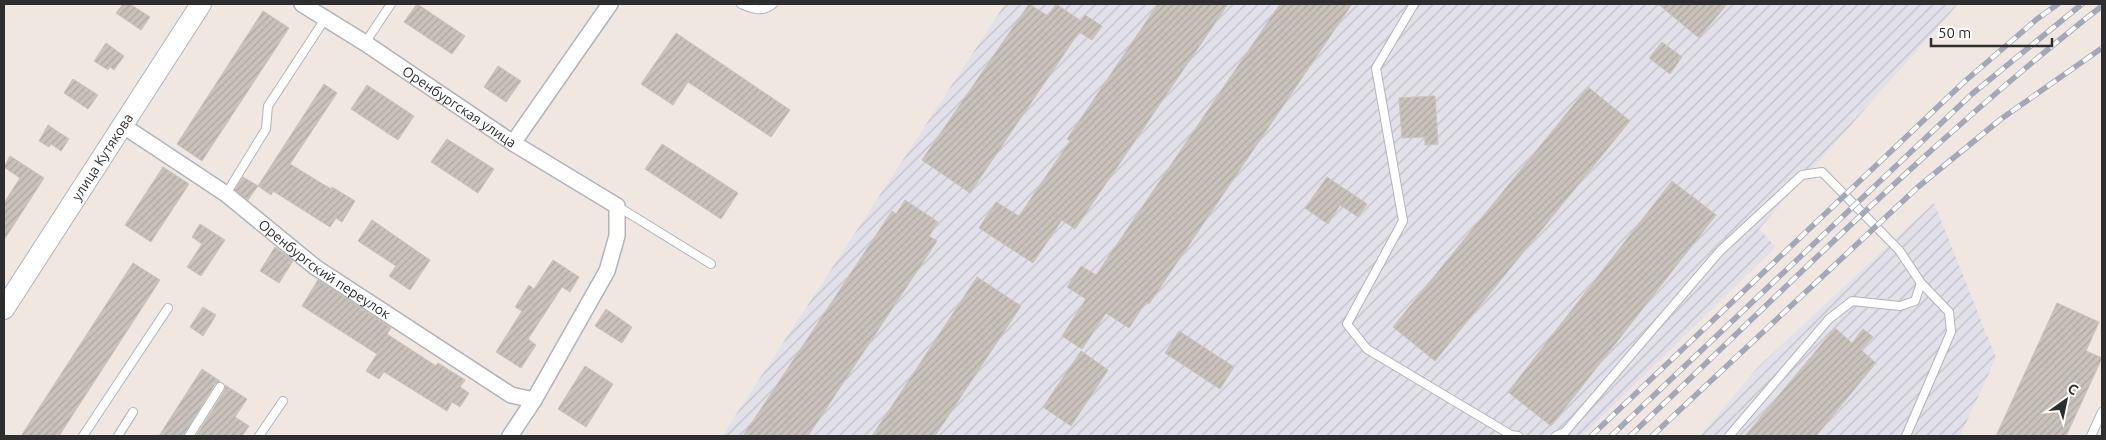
<svg xmlns="http://www.w3.org/2000/svg" width="2106" height="440" viewBox="0 0 2106 440" font-family="Ubuntu,sans-serif">
	<defs>
		<pattern id="industrial-furrows" width="10" height="10" patternUnits="userSpaceOnUse" patternTransform="scale(1.25)"><rect width="10" height="10" fill="#e2e0e8"/><path d="M-1 1l2-2M0 10L10 0M9 11l2-2" fill="none" stroke="#c2c0c7"/></pattern>
		<pattern id="building-hatch" width="6" height="6" patternUnits="userSpaceOnUse" patternTransform="scale(1.25)"><rect width="6" height="6" fill="#c8c2bb"/><path d="M-1 1l2-2M0 6l6-6M5 7l2-2" fill="none" stroke="#aca7a1"/></pattern>
	</defs>
	<rect width="100%" height="100%" fill="#efe7e0"/>
	<g fill="url(#industrial-furrows)">
		<polygon points="1005,4 1958,4 1759,229 1776,247 1582,436 722,436"/>
		<polygon points="1934,203 1996,358 1960,436 1700,436 1758,367"/>
	</g>
	<g fill="url(#building-hatch)" stroke="#cbc3b9">
		<polygon points="123,4 130,4 150,17 141,30 116,13"/>
		<polygon points="417,4 465,36 452,54 404,22"/>
		<polygon points="1029,4 1048,16 1056,4 1081,21 1085,15 1102,26 1092,40 1079,32 970,193 922,160"/>
		<polygon points="1158,4 1228,4 1075,229 1062,220 1033,263 979,228 996,202 1019,216 1070,141 1067,139"/>
		<polygon points="1280,4 1352,4 1149,304 1146,302 1129,328 1106,313 1082,349 1062,336 1086,299 1067,287 1081,266 1096,275"/>
		<polygon points="1658,4 1727,4 1699,38"/>
		<polygon points="263,11 289,28 202,161 177,144"/>
		<polygon points="676,33 790,110 771,137 688,82 673,105 641,84"/>
		<polygon points="1662,42 1682,57 1670,74 1649,58"/>
		<polygon points="106,43 124,56 114,70 110,67 108,70 94,61"/>
		<polygon points="498,66 521,81 506,102 484,87"/>
		<polygon points="73,79 98,95 88,109 64,93"/>
		<polygon points="324,84 337,93 290,164 331,189 332,187 355,201 342,222 336,218 330,227 273,191 271,195 258,186"/>
		<polygon points="367,85 414,116 398,140 351,109"/>
		<polygon points="1588,87 1630,121 1435,361 1393,327"/>
		<polygon points="1435,96 1438,144 1425,145 1425,137 1402,138 1399,98"/>
		<polygon points="48,125 69,139 61,151 51,144 49,147 39,141"/>
		<polygon points="447,139 494,169 478,193 431,162"/>
		<polygon points="662,144 738,193 721,219 645,169"/>
		<polygon points="10,156 44,178 4,240 4,203 20,178 4,167"/>
		<polygon points="163,167 189,184 151,242 125,225"/>
		<polygon points="243,177 258,186 248,200 235,190"/>
		<polygon points="1327,177 1367,204 1358,217 1340,205 1328,224 1305,208"/>
		<polygon points="1672,181 1716,215 1551,426 1508,392"/>
		<polygon points="905,200 938,222 929,236 937,241 808,436 743,436 892,211 896,214"/>
		<polygon points="372,220 430,260 410,290 389,276 396,266 358,241"/>
		<polygon points="200,224 225,240 201,276 187,267 202,244 192,237"/>
		<polygon points="275,247 293,261 279,283 260,271"/>
		<polygon points="553,260 579,277 570,292 562,287 528,339 536,345 521,368 496,352 522,311 515,307 529,285 534,289"/>
		<polygon points="133,263 160,280 59,436 21,436"/>
		<polygon points="977,277 1021,306 935,436 872,436"/>
		<polygon points="318,280 391,328 387,334 436,366 438,363 465,380 460,387 469,393 460,407 452,402 447,411 384,372 379,379 366,371 377,354 302,306"/>
		<polygon points="2057,303 2099,322 2086,351 2102,358 2066,436 1996,436"/>
		<polygon points="203,307 216,315 203,336 190,327"/>
		<polygon points="606,309 632,327 622,343 595,326"/>
		<polygon points="1835,328 1852,343 1863,329 1873,337 1861,350 1876,363 1816,436 1745,436"/>
		<polygon points="1179,331 1234,367 1220,389 1165,353"/>
		<polygon points="1081,351 1108,370 1071,426 1043,407"/>
		<polygon points="585,366 613,384 586,427 558,409"/>
		<polygon points="202,369 220,381 215,384 183,436 159,436"/>
		<polygon points="225,385 247,399 235,417 249,426 242,436 196,436 225,390"/>
	</g>
	<g fill="none" stroke-linecap="round" stroke-linejoin="round">
		<defs>
			<g id="service">
				<path d="M741 4C753 9 762 13 773 4"/>
				<polyline points="1414,4 1376,68 1403,221 1347,324 1367,349 1511,435 1518,436"/>
				<polyline points="365,43 391,4"/>
				<polyline points="226,194 266,129 268,106 325,19"/>
				<polyline points="617,206 711,264"/>
				<polyline points="83,436 168,308"/>
				<polyline points="118,436 133,412"/>
				<polyline points="189,436 220,387"/>
				<polyline points="259,436 283,401"/>
				<polyline points="1556,436 1565,432 1720,251 1802,175 1822,172 1899,250 1921,283 1915,301 1900,306 1852,301 1829,319 1729,436"/>
				<polyline points="1906,436 1951,332 1949,312 1921,283"/>
				<polyline points="2091,436 2102,412"/>
			</g>
			<g id="minor">
				<path id="s1" d="M302 4 365 43 513 143 617 206V236L607 271 534 400 510 436"/>
				<path id="s2" d="M122 125 226 194 315 267 511 395 534 400"/>
				<polyline points="513,143 610,4"/>
			</g>
			<g id="secondary">
				<path id="s3" d="M4 309 201 4"/>
			</g>
		</defs>
		<use href="#service" stroke="#b0b4be" stroke-width="10"/>
		<use href="#minor" stroke="#b0b4be" stroke-width="18"/>
		<use href="#secondary" stroke="#b0b4be" stroke-width="22"/>
		<use href="#service" stroke="#fff" stroke-width="8"/>
		<use href="#minor" stroke="#fff" stroke-width="15"/>
		<use href="#secondary" stroke="#fff" stroke-width="20"/>
		<defs>
			<g id="rail">
				<polyline points="1591,436 1964,82 2037,19 2058,4"/>
				<polyline points="1611,436 1972,94 2082,4"/>
				<path d="M1630 436C1784 290 1934 137 2102 6"/>
				<polyline points="1652,436 1918,187 2001,119 2102,48"/>
			</g>
		</defs>
		<use href="#rail" stroke="#a2a7b9" stroke-width="5.5"/>
		<use href="#rail" stroke="#fff" stroke-width="4" stroke-dasharray="11" stroke-linecap="butt"/>
	</g>
	<g text-anchor="middle" stroke-width="4" stroke-linejoin="round" paint-order="stroke">
		<g font-size="14" fill="#2e2e2e" stroke="#fff">
			<text dy="5" stroke="none"><textPath href="#s1" startOffset="188">Оренбургская улица</textPath></text>
			<text dy="5" stroke="none"><textPath href="#s3" startOffset="181">улица Кутякова</textPath></text>
			<text dy="5" stroke="none"><textPath href="#s2" startOffset="249">Оренбургский переулок</textPath></text>
		</g>
	</g>
	<rect width="2106" height="440" fill="none" stroke="#2e2e2e" stroke-width="10"/>
	<g transform="translate(2066 400) rotate(33)" stroke="#ffffff" stroke-width="4" paint-order="stroke">
	<path d="M0-4L9 19L0 12L-9 19Z" fill="#2e2e2e"/>
	<text y="-8" font-size="14" font-weight="bold" text-anchor="middle" fill="#2e2e2e">С</text>
	</g>
	<path d="M1931 38v8h121v-8" fill="none" stroke="#2e2e2e" stroke-width="2.5"/>
	<text x="1938" y="38" font-size="15" fill="#2e2e2e" stroke="#ffffff" stroke-width="4" paint-order="stroke">50 m</text>
</svg>
